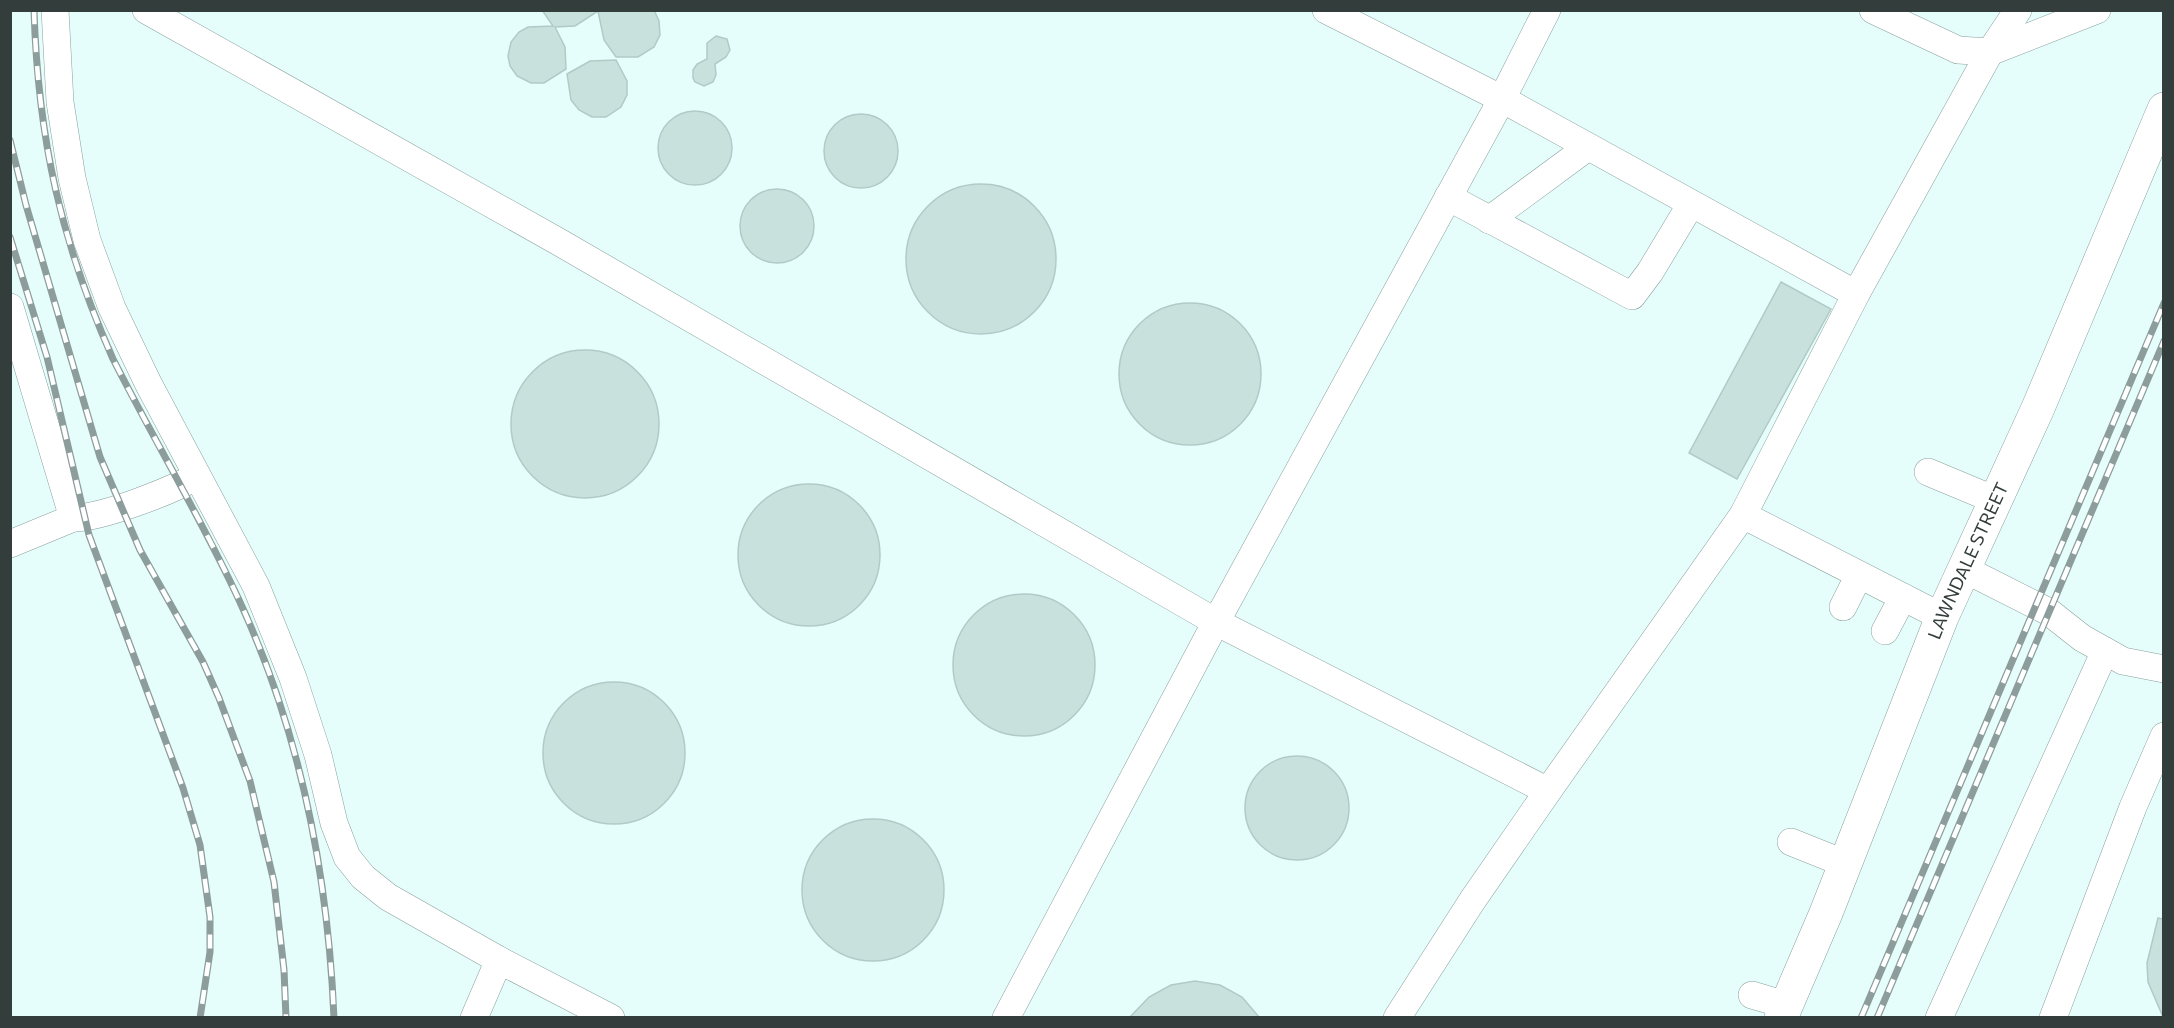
<svg xmlns="http://www.w3.org/2000/svg" width="2174" height="1028" viewBox="0 0 2174 1028" font-family="Commissioner,sans-serif">
	<rect width="100%" height="100%" fill="#e6fefb"/>
	<g fill="#c9e1dd" stroke="#b2cac7" stroke-width="1.5">
		<polygon points="542,10 654,10 659,21 660,35 654,47 638,57 616,57 604,40 598,11 575,26 555,27 565,47 566,69 544,83 531,83 517,76 510,66 508,56 511,42 519,32 528,27 553,26"/>
		<polygon points="716,36 727,39 730,50 726,57 715,64 716,75 713,82 704,86 695,82 693,78 693,70 697,64 707,59 707,43"/>
		<polygon points="616,60 627,81 627,95 621,107 606,117 592,117 579,110 571,100 567,74 590,61"/>
		<circle cx="695" cy="148" r="37"/>
		<circle cx="861" cy="151" r="37"/>
		<circle cx="981" cy="259" r="75"/>
		<circle cx="777" cy="226" r="37"/>
		<polygon points="1781,282 1831,309 1737,479 1689,453"/>
		<circle cx="1190" cy="374" r="71"/>
		<circle cx="585" cy="424" r="74"/>
		<circle cx="809" cy="555" r="71"/>
		<circle cx="1024" cy="665" r="71"/>
		<circle cx="614" cy="753" r="71"/>
		<circle cx="1297" cy="808" r="52"/>
		<circle cx="873" cy="890" r="71"/>
		<polygon points="2158,918 2163,919 2163,1017 2148,982 2147,963"/>
		<polygon points="1195,981 1220,985 1242,997 1259,1017 1130,1017 1149,997 1171,985"/>
	</g>
	<g fill="none" stroke-linecap="round" stroke-linejoin="round">
		<defs>
			<g id="minor">
				<polyline points="55,10 60,102 72,178 87,240 112,308 148,383 256,586 293,678 318,755 334,823 347,857 363,877 388,897 499,960 611,1018"/>
				<polyline points="146,10 559,242 1216,622 1548,791"/>
				<polyline points="1326,10 1502,99 1856,294"/>
				<polyline points="1873,10 1958,50 1990,52 2097,10"/>
				<polyline points="1448,197 1632,296 1650,272 1691,204"/>
				<polyline points="1489,220 1588,147"/>
				<polyline points="10,307 73,518 10,544"/>
				<polyline points="1928,472 1995,500"/>
				<polyline points="1743,515 1942,617"/>
				<path d="M73 518C102 518 171 491 197 476"/>
				<polyline points="1964,569 2049,612 2082,638 2123,661 2164,669"/>
				<polyline points="1843,607 1859,575"/>
				<polyline points="1885,631 1903,597"/>
				<polyline points="1791,842 1846,864"/>
				<polyline points="1752,995 1786,1005"/>
				<polyline points="474,1018 499,960"/>
				<polyline points="1006,1018 1216,622 1502,99 1547,10"/>
				<polyline points="1397,1018 1472,901 1548,791 1743,515 1856,294 1990,52 2018,10"/>
				<polyline points="1939,1018 2105,651"/>
				<polyline points="2053,1018 2133,807 2164,736"/>
			</g>
			<g id="major">
				<path id="s1" d="M1781 1018 1826 913 1942 617 2038 408 2164 109"/>
			</g>
		</defs>
		<use href="#minor" stroke="#89a09d" stroke-width="28"/>
		<use href="#major" stroke="#89a09d" stroke-width="34"/>
		<use href="#minor" stroke="#fff" stroke-width="27"/>
		<use href="#major" stroke="#fff" stroke-width="33"/>
		<defs>
			<g id="rail">
				<path d="M34 10C38 139 61 242 113 359 154 440 201 518 239 600 300 731 328 875 334 1018"/>
				<polyline points="10,140 26,205 100,457 140,550 203,662 219,698 250,781 274,882 284,970 286,1018"/>
				<polyline points="10,237 47,357 89,535 183,788 200,845 210,917 210,952 200,1018"/>
				<polyline points="1861,1018 2164,303"/>
				<polyline points="1877,1018 2164,341"/>
			</g>
		</defs>
		<use href="#rail" stroke="#8c9d9b" stroke-width="7"/>
		<use href="#rail" stroke="#fff" stroke-width="4.5" stroke-dasharray="14" stroke-linecap="butt"/>
	</g>
	<g text-anchor="middle" stroke-width="4.5" stroke-linejoin="round" paint-order="stroke">
		<g font-size="18" fill="#333d3b" stroke="#fff">
			<text dy="6" stroke="none"><textPath href="#s1" startOffset="494">LAWNDALE STREET</textPath></text>
		</g>
	</g>
	<rect width="2174" height="1028" fill="none" stroke="#333d3b" stroke-width="24"/>
</svg>
